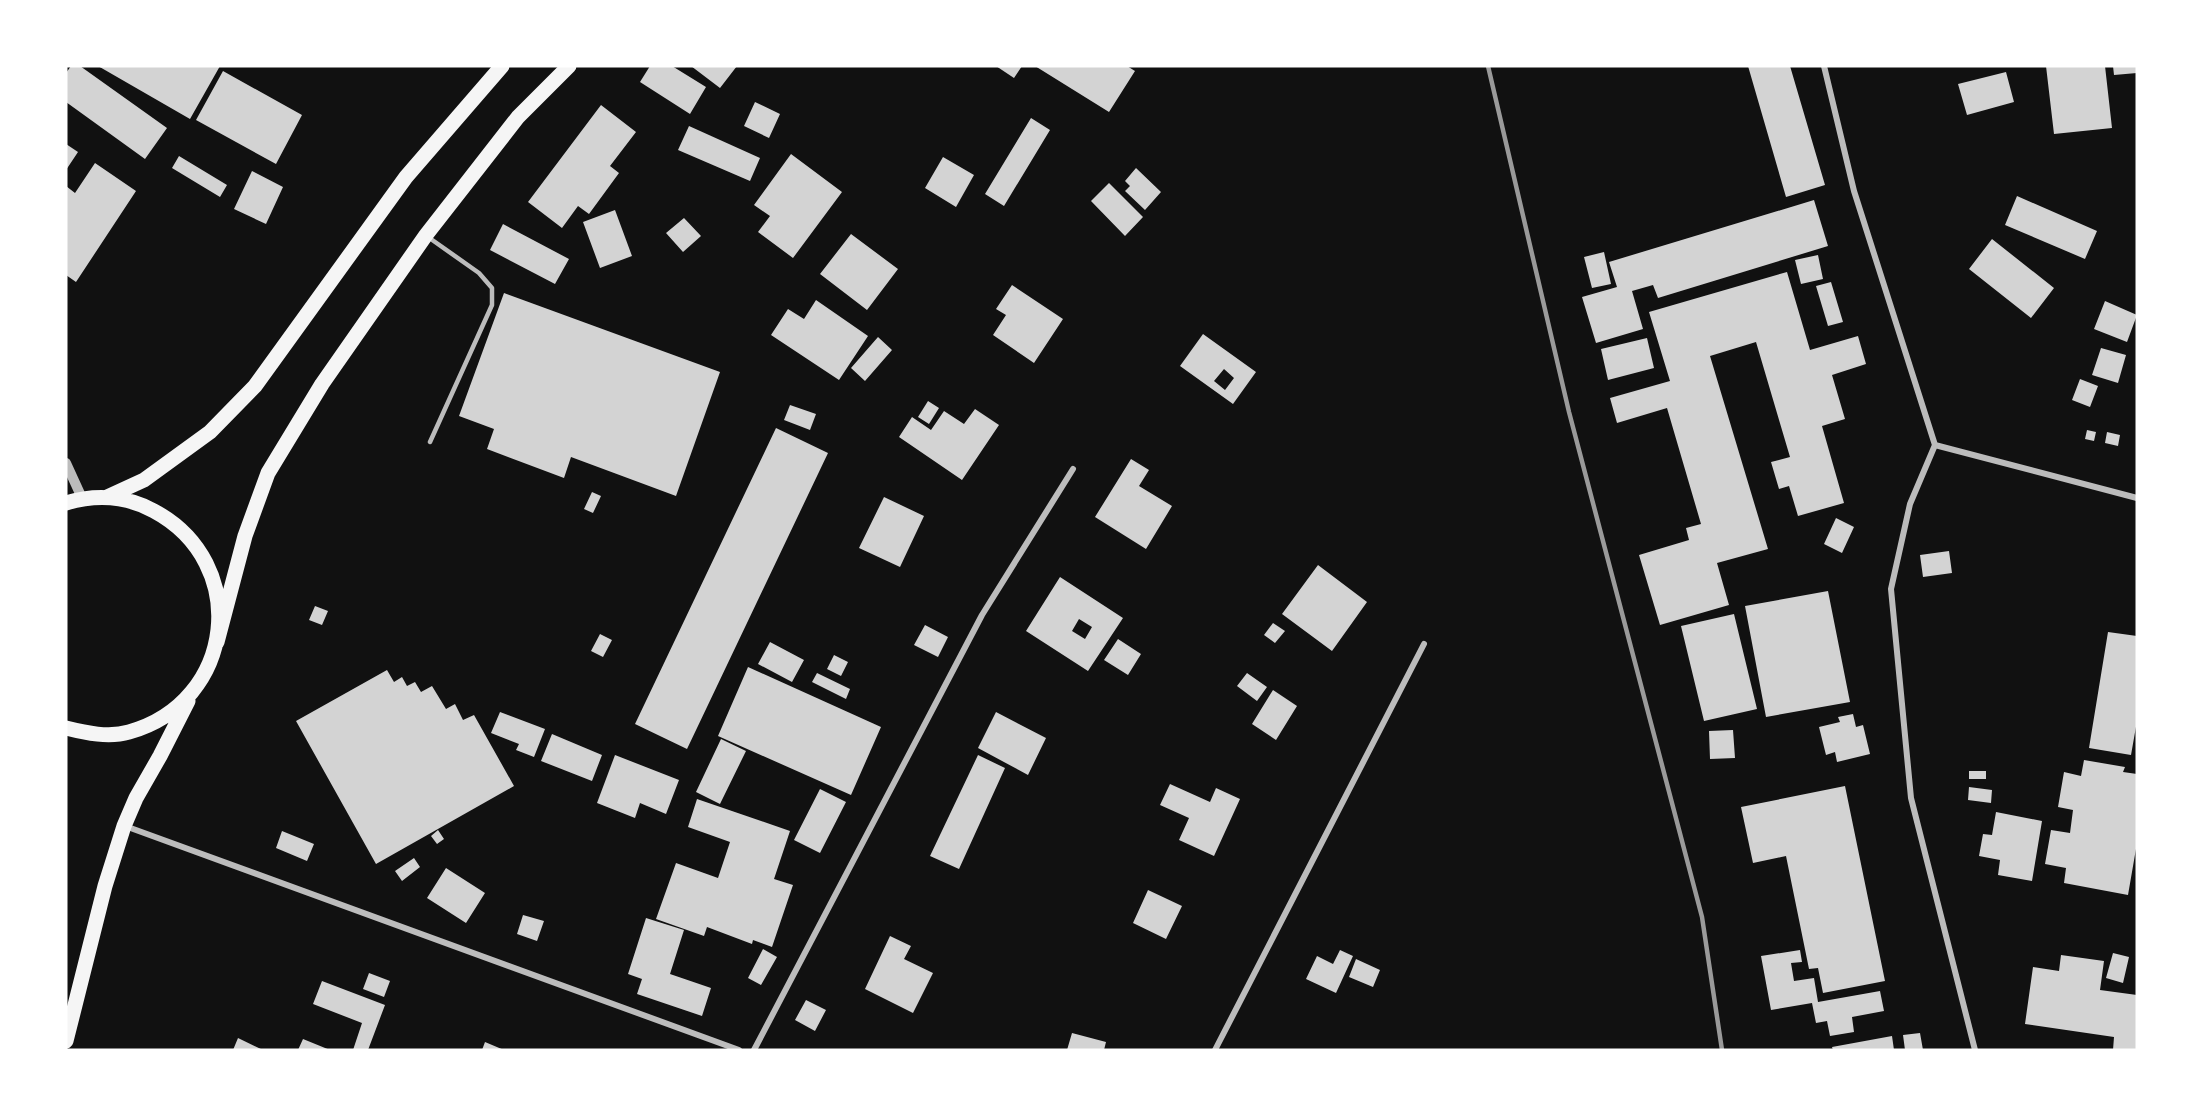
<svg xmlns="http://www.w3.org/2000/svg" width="2203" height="1116" font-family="'PT Sans',sans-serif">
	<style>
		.building { fill: #d3d3d3; fill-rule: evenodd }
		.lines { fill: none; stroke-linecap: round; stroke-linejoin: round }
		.service { stroke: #bcbcbc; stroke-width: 4.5 }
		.minor { stroke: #bcbcbc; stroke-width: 6 }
		.tertiary { stroke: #bcbcbc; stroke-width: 10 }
		.primary { stroke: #f5f5f5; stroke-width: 15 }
		.rail { stroke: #9a9a9a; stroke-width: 4.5 }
	</style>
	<rect width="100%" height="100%" fill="#111"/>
	<!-- building -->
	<path class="building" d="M 71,66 L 80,66 L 167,128 L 145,159 L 66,102 L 66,73 Z
		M 98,66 L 220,66 L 190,119 Z
		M 650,66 L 672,66 L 706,87 L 690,114 L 640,82 Z
		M 691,66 L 737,66 L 720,88 Z
		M 996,66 L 1022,66 L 1014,78 Z
		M 1035,66 L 1127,66 L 1135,71 L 1109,112 Z
		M 1748,66 L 1790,66 L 1825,185 L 1786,197 Z
		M 2046,66 L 2105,66 L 2112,128 L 2054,134 Z
		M 2113,66 L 2137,66 L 2137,73 L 2114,75 Z
		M 223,71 L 302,115 L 276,164 L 196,120 Z
		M 2006,72 L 2014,102 L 1967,115 L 1958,84 Z
		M 755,102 L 780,114 L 769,138 L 744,126 Z
		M 601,105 L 636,132 L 610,166 L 619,173 L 589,214 L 578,206 L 562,228 L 528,202 Z
		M 1031,118 L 1050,130 L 1004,206 L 985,194 Z
		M 689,126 L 760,158 L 750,181 L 678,150 Z
		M 66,144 L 78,152 L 66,170 Z
		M 791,154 L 842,192 L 793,258 L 758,232 L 770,216 L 754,205 Z
		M 179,156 L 227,185 L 220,197 L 172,168 Z
		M 943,157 L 974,175 L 956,207 L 925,188 Z
		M 95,163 L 136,191 L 76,282 L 66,275 L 66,186 L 75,193 Z
		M 1136,168 L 1161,192 L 1145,210 L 1125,191 L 1130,186 L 1125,181 Z
		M 252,171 L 283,187 L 266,224 L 234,209 Z
		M 1109,183 L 1143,217 L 1125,236 L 1091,201 Z
		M 2017,196 L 2097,231 L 2085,259 L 2005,225 Z
		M 1814,200 L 1828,246 L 1658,298 L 1653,285 L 1632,291 L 1643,329 L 1596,343 L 1582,297 L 1617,287 L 1609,262 Z
		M 615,210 L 632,256 L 600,268 L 583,222 Z
		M 684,218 L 701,236 L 683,252 L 666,233 Z
		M 503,224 L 569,259 L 555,284 L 490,250 Z
		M 851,234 L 898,269 L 867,310 L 820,274 Z
		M 1992,239 L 2054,288 L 2031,318 L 1969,269 Z
		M 1604,252 L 1611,284 L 1592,288 L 1584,257 Z
		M 1818,255 L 1823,279 L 1801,284 L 1795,260 Z
		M 1787,272 L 1810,350 L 1858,336 L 1866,364 L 1832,375 L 1845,419 L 1822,426 L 1844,503 L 1798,516 L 1789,486 L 1779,489 L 1771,462 L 1790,457 L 1756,342 L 1710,356 L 1768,549 L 1717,563 L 1729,605 L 1660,625 L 1639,555 L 1689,540 L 1686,528 L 1701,524 L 1667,408 L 1617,423 L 1610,398 L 1670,381 L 1649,312 Z
		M 1831,282 L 1843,322 L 1828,326 L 1816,286 Z
		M 1012,285 L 1063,319 L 1034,363 L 993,335 L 1006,315 L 996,309 Z
		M 504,293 L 720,372 L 676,496 L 571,457 L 564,478 L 487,449 L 494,429 L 459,416 Z
		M 816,300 L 868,336 L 839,380 L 771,335 L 788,309 L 804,319 Z
		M 2105,301 L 2137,315 L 2127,342 L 2094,329 Z
		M 1203,334 L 1256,372 L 1233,404 L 1180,366 ZM 1224,369 L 1234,378 L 1225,390 L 1214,381 Z
		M 878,337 L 892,350 L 865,381 L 851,368 Z
		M 1647,338 L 1654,368 L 1608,380 L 1601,349 Z
		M 2101,348 L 2126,355 L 2118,383 L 2092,375 Z
		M 2080,379 L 2098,386 L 2090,407 L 2072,400 Z
		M 928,401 L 939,408 L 929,424 L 918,417 Z
		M 790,405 L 816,414 L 810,430 L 784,420 Z
		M 975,409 L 999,425 L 962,480 L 899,437 L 912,417 L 931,430 L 944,411 L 964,424 Z
		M 776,428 L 828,453 L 687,749 L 635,724 Z
		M 2087,430 L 2096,432 L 2094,441 L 2085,439 Z
		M 2107,432 L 2120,435 L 2118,446 L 2105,443 Z
		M 1131,459 L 1149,470 L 1139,486 L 1172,506 L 1146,549 L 1095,517 Z
		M 592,492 L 601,496 L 593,513 L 584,509 Z
		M 884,497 L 924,516 L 900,567 L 859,548 Z
		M 1836,518 L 1854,527 L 1842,553 L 1824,544 Z
		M 1949,551 L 1952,573 L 1923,577 L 1920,555 Z
		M 1318,565 L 1367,602 L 1332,651 L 1282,614 Z
		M 1060,577 L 1123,618 L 1088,671 L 1026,631 ZM 1079,619 L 1092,627 L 1085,639 L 1072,631 Z
		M 1828,591 L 1850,702 L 1766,717 L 1745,606 Z
		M 315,606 L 328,611 L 322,625 L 309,620 Z
		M 1734,614 L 1757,709 L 1704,721 L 1681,626 Z
		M 1273,623 L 1285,631 L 1275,643 L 1264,635 Z
		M 925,625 L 948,637 L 938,657 L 914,645 Z
		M 2108,632 L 2137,636 L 2137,721 L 2131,755 L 2089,748 Z
		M 600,634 L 612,640 L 603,657 L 591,651 Z
		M 1118,639 L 1141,654 L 1128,675 L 1104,660 Z
		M 770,642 L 804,660 L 792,682 L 758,664 Z
		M 834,655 L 848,662 L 841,676 L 827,669 Z
		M 748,667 L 881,727 L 851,795 L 718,736 Z
		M 387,670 L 394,682 L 402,677 L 407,686 L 415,682 L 421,692 L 432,686 L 446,709 L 455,704 L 463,720 L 474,715 L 514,786 L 376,864 L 296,721 Z
		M 817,673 L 850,689 L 846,699 L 812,682 Z
		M 1247,673 L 1267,687 L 1257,701 L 1237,686 Z
		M 1273,690 L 1297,706 L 1276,740 L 1252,724 Z
		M 500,712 L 545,729 L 534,757 L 516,750 L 519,744 L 491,733 Z
		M 996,712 L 1046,738 L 1028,775 L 978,748 Z
		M 1853,714 L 1856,727 L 1863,725 L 1870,754 L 1837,762 L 1835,752 L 1826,755 L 1819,727 L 1840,722 L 1838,717 Z
		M 1733,730 L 1735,758 L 1710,759 L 1709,731 Z
		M 552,734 L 602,755 L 592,781 L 541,761 Z
		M 721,739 L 746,751 L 720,804 L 696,792 Z
		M 615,755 L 679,780 L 666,814 L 640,803 L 635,818 L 597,803 Z
		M 978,755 L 1005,768 L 959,869 L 930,856 Z
		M 2084,760 L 2125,767 L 2123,772 L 2137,774 L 2137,843 L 2128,895 L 2064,883 L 2066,868 L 2045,864 L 2051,830 L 2070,833 L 2073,810 L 2058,807 L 2064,772 L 2081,776 Z
		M 1969,771 L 1986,771 L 1986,779 L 1969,779 Z
		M 1170,784 L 1210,802 L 1216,788 L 1240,799 L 1214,856 L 1179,840 L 1189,818 L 1160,805 Z
		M 1845,786 L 1885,981 L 1823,993 L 1818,968 L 1809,969 L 1786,856 L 1753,863 L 1741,807 Z
		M 1969,787 L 1992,790 L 1991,803 L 1968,800 Z
		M 820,789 L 846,802 L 820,853 L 794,840 Z
		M 697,799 L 790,831 L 774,879 L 793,885 L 772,947 L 753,940 L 752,944 L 707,927 L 704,936 L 656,919 L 676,863 L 718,878 L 730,842 L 688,827 Z
		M 1996,812 L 2042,821 L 2032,881 L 1998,875 L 2000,860 L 1979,856 L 1983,834 L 1992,835 Z
		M 438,830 L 444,839 L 437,844 L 431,836 Z
		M 282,831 L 314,844 L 307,861 L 276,848 Z
		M 414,858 L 420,867 L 402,881 L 395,871 Z
		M 446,868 L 485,893 L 466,923 L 427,898 Z
		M 1148,890 L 1182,906 L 1166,939 L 1133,923 Z
		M 523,915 L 544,921 L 537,941 L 517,934 Z
		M 646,918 L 684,930 L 670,974 L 711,988 L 702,1016 L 637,994 L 642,979 L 628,974 Z
		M 890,936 L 911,946 L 904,959 L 933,973 L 913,1013 L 865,989 Z
		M 763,949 L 777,957 L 761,985 L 748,978 Z
		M 1340,950 L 1353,956 L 1336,993 L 1306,979 L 1317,956 L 1333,964 Z
		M 1800,950 L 1802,962 L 1791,963 L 1794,981 L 1814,978 L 1818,1002 L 1880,991 L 1884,1011 L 1852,1017 L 1854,1032 L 1830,1036 L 1827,1021 L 1816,1023 L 1812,1003 L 1771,1010 L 1761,956 Z
		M 2113,953 L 2129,957 L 2123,983 L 2106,978 Z
		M 2061,955 L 2104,961 L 2100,990 L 2137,995 L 2137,1050 L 2113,1050 L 2114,1037 L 2025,1024 L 2033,967 L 2059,971 Z
		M 1356,959 L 1380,970 L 1373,987 L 1349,977 Z
		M 369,973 L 390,981 L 384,997 L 363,989 Z
		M 322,981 L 385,1005 L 368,1050 L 353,1050 L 362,1023 L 313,1004 Z
		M 806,1000 L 826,1010 L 815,1031 L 795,1020 Z
		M 1072,1033 L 1106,1042 L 1104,1050 L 1067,1050 Z
		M 1920,1033 L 1923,1050 L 1905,1050 L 1903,1035 Z
		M 1892,1036 L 1894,1050 L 1833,1050 L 1832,1047 Z
		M 238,1038 L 263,1050 L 233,1050 Z
		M 303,1039 L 330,1050 L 298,1050 Z
		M 485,1042 L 504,1050 L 482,1050 Z"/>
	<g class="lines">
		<!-- service -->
		<path class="service" d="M 428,237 L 479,273 L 492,288 L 492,305 L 430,442"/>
		<!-- minor -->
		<path class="minor" d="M 1824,66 L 1854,191 L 1935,445 L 2137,498
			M 1935,445 L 1910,504 L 1891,589 L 1911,798 L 1975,1050
			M 125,826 L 739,1050
			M 754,1050 L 982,615 L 1073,469
			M 1215,1050 L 1424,644"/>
		<!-- tertiary -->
		<path class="tertiary" d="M 66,463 L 82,498"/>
		<!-- primary -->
		<path class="primary" d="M 107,497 L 144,480 L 210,432 L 255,386 L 406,177 L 502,66
			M 66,503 C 96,494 127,496 154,511 C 251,563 236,702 129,732 C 109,738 86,733 66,728
			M 217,642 L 245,536 L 268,473 L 322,384 L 426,235 L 518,117 L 569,66
			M 66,1041 L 105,886 L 124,826 L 136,798 L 160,756 L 188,701"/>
		<!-- rail -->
		<path class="rail" d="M 1488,66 L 1569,412 L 1702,917 L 1722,1050"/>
	</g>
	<!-- border -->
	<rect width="2203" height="1116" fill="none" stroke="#ffffff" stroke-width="135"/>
</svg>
